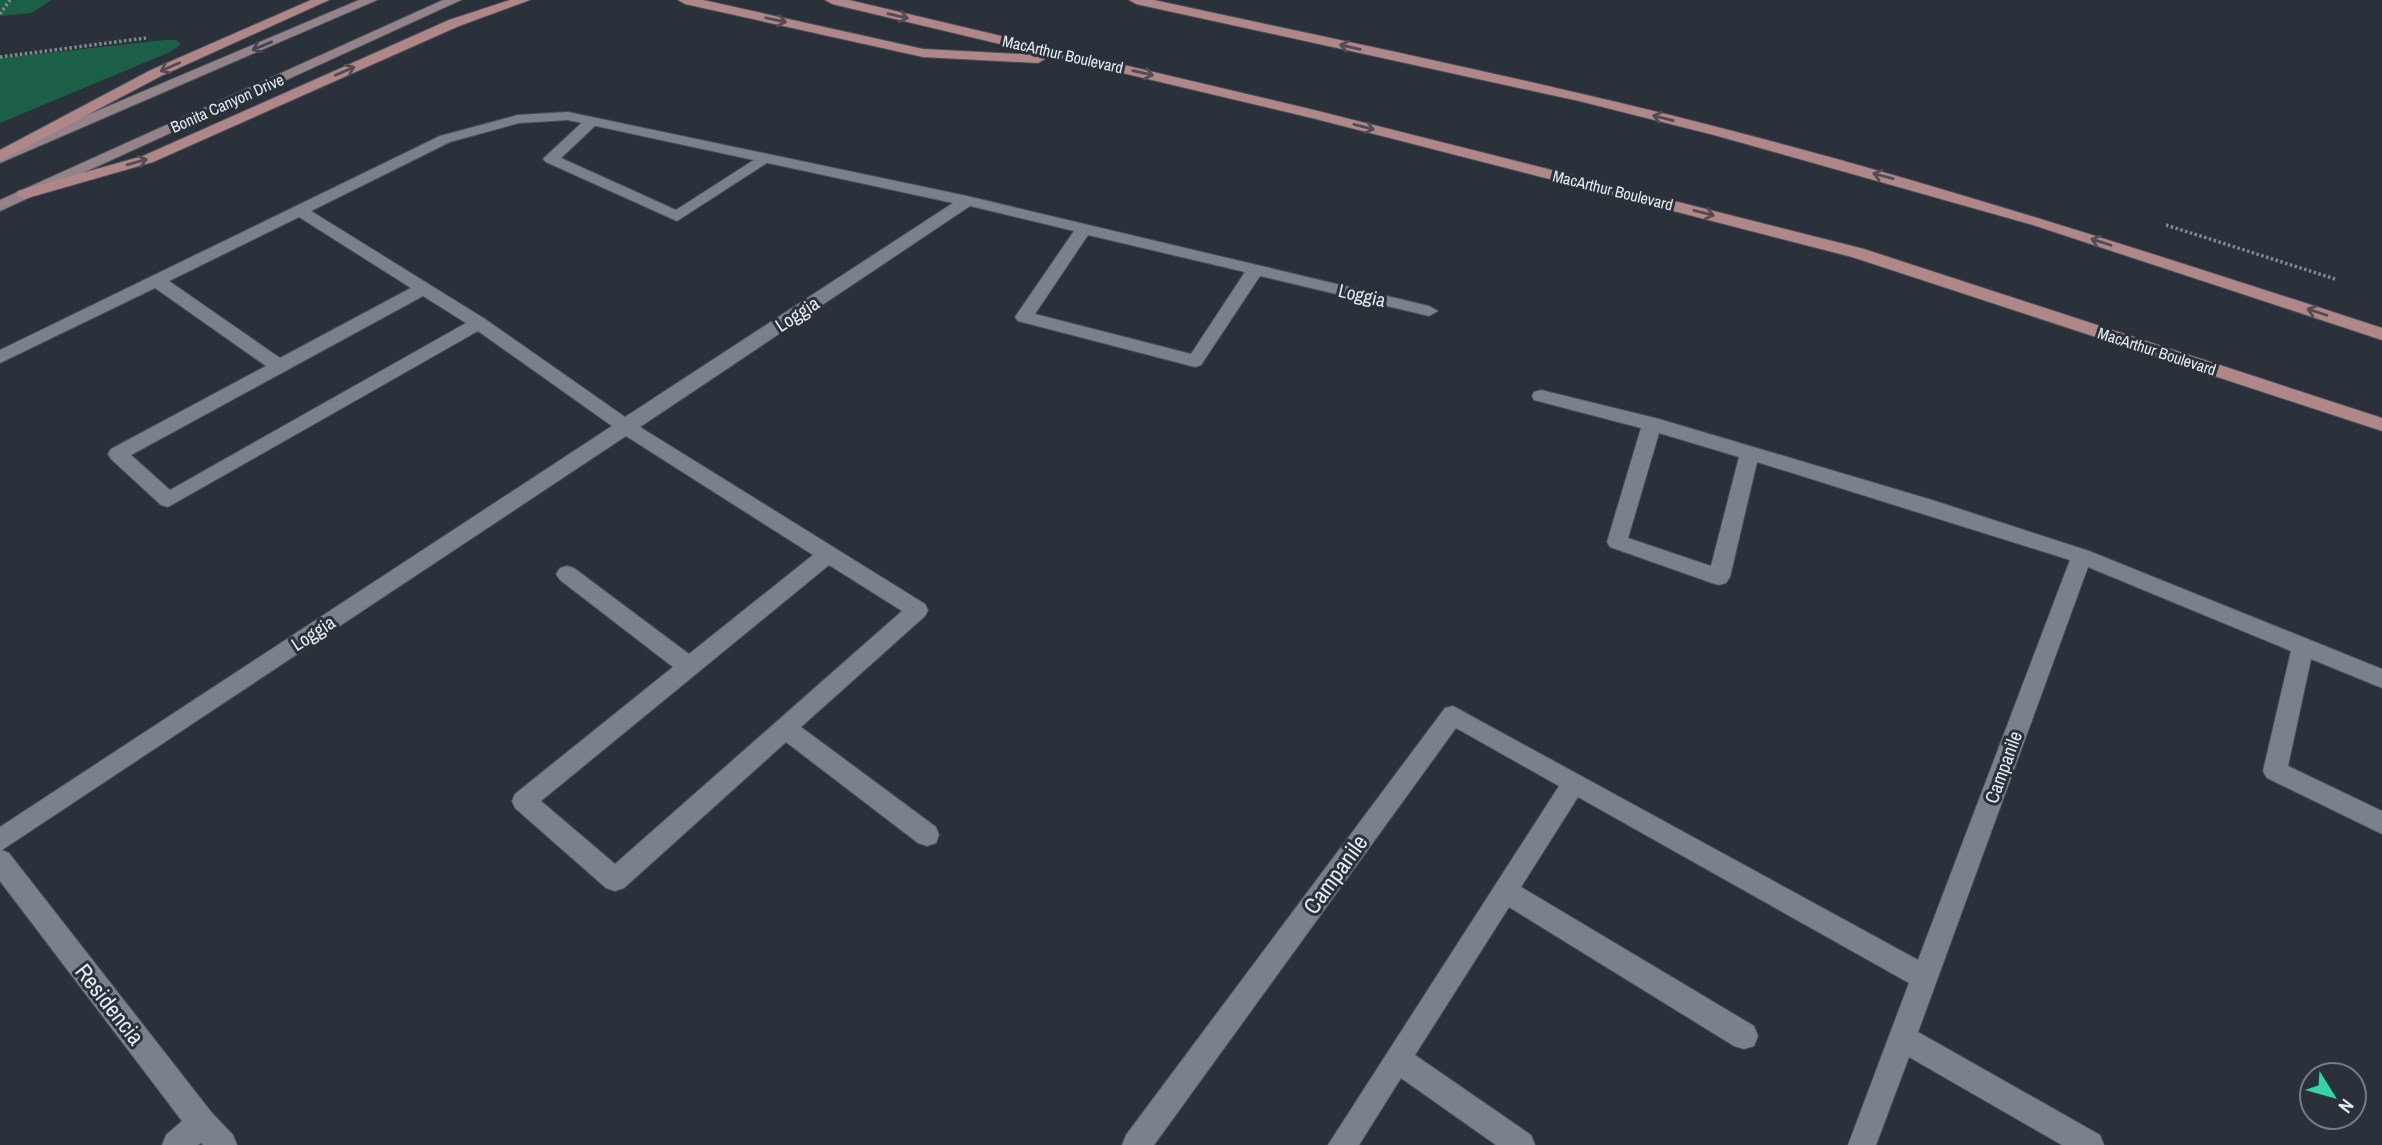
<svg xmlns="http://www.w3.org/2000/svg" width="2382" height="1145" font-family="'Archivo Narrow',sans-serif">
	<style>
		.green { fill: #1b5f46 }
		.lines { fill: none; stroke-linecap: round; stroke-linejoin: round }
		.lane-casing { stroke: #4a5057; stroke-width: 2 }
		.street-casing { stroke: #4a5057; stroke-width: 2 }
		.secondary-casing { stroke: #4a5057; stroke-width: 2 }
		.primary-casing { stroke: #4a5057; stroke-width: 2 }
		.path { stroke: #81888f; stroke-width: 3.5; stroke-dasharray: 2.5 2.5; stroke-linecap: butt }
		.lane { fill: #79828c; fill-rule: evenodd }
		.street { fill: #79828c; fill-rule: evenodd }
		.secondary { fill: #94848a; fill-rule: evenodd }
		.primary { fill: #b08789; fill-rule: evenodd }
		.oneway { stroke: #524b52 }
		.oneway2 { stroke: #44464e }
		.labels { text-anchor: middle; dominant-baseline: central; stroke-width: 6; stroke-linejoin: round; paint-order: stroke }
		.far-street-label { font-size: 16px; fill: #e6ebf1; stroke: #2a313a }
		.street-label { font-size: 19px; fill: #e6ebf1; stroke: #2a313a }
		.near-street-label { font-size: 23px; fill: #e6ebf1; stroke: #2a313a }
	</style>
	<rect width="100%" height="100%" fill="#2a313a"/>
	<!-- green -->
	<path class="green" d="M 0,0 L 51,0 L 32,13 L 0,16 Z
		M 165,40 L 176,40 L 181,44 L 170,52 L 0,123 L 0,58 Z"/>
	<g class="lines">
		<!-- lane casing -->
		<g class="lane-casing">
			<path id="lane" d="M 592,117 L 599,121 L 597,124 L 561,158 L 676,210 L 760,156 L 765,154 L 773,159 L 677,221 L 546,162 L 543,159 L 546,156 L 587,118 Z"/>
		</g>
		<!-- street casing -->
		<g class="street-casing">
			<path id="street" d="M 568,112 L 967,196 L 1429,306 L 1438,311 L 1429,316 L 1260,276 L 1201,365 L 1195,367 L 1018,321 L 1015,317 L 1074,231 L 970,206 L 640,427 L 925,604 L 928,610 L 925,616 L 801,727 L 936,827 L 939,835 L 936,843 L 927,846 L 918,843 L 786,742 L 624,888 L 615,891 L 606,888 L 515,808 L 512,801 L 515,794 L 673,667 L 560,580 L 556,574 L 560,568 L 567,566 L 574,568 L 689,654 L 813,555 L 626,436 L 2,850 L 9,853 L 212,1113 L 233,1135 L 237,1145 L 203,1145 L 201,1143 L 198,1145 L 162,1145 L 166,1135 L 182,1121 L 0,881 L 0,827 L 612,426 L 478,331 L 168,507 L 161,505 L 111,459 L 108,454 L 111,449 L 266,366 L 155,288 L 0,363 L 0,350 L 440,136 L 518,115 ZM 568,120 L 953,203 L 625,417 L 485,319 L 311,211 L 450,142 L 519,123 ZM 299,217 L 411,288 L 280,358 L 169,281 ZM 1088,235 L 1245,272 L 1191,354 L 1035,314 ZM 423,296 L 466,323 L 170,490 L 131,455 ZM 829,565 L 902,611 L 615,864 L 541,801 Z
				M 1541,390 L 1659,419 L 1932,500 L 2089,551 L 2382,669 L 2382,688 L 2311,659 L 2288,766 L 2382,811 L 2382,834 L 2267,778 L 2263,771 L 2291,651 L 2088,567 L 1918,1032 L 2100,1135 L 2104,1145 L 2062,1145 L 1909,1057 L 1876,1145 L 1848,1145 L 1909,983 L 1578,797 L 1521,887 L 1754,1026 L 1758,1036 L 1754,1046 L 1744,1049 L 1734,1046 L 1509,907 L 1415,1055 L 1531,1135 L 1535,1145 L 1496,1145 L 1401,1078 L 1359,1145 L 1328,1145 L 1559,786 L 1456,728 L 1154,1145 L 1122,1145 L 1126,1135 L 1445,708 L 1453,706 L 1918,960 L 2070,560 L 1757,462 L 1730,577 L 1726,583 L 1719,585 L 1712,583 L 1610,547 L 1607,542 L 1641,428 L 1534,400 L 1532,396 L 1534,392 ZM 1659,433 L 1739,457 L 1711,566 L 1628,538 Z"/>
		</g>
		<!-- secondary casing -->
		<g class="secondary-casing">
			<path id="secondary" d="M 359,0 L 377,0 L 0,163 L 0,152 Z
				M 443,0 L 461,0 L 0,211 L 0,200 Z"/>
		</g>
		<!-- primary casing -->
		<g class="primary-casing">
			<path id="primary" d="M 311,0 L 329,0 L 161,76 L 0,161 L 0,150 L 151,70 Z
				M 510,0 L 530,0 L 459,26 L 153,162 L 24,199 L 16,194 L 18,191 L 143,156 L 449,20 Z
				M 678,0 L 703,0 L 923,49 L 1038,55 L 1045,59 L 1038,63 L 923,57 L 685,4 Z
				M 825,0 L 849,0 L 1314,110 L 1864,249 L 2382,418 L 2382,431 L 1852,257 L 1312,118 L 832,4 Z
				M 1129,0 L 1154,0 C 1343,41 1534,80 1721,128 C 1944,185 2163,257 2382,328 L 2382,340 L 2033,225 L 1714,135 L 1579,101 L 1136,4 Z"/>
		</g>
		<!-- path -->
		<path class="path" d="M 0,14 L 10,0
			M 0,57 L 146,38
			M 2166,225 L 2335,279"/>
		<!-- lane -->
		<use href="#lane" class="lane"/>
		<!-- street -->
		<use href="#street" class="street"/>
		<!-- secondary -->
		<use href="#secondary" class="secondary"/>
		<!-- primary -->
		<use href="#primary" class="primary"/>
	</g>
	<!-- one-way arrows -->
	<defs><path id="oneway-shaft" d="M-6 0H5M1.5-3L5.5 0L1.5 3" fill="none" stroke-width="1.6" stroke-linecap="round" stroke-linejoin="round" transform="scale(1.75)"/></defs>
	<g class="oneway">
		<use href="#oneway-shaft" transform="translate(898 16) rotate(13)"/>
		<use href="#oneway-shaft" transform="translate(776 20) rotate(12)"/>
		<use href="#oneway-shaft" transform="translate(1350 47) rotate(-167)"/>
		<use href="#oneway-shaft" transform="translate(170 67) rotate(156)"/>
		<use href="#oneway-shaft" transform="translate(345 71) rotate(-24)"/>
		<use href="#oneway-shaft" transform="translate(1143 73) rotate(13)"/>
		<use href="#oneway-shaft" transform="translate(1663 118) rotate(-166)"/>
		<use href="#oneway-shaft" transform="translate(1364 127) rotate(14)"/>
		<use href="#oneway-shaft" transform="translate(137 162) rotate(-16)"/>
		<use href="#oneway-shaft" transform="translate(1883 176) rotate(-165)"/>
		<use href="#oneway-shaft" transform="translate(1704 213) rotate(14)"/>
		<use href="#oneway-shaft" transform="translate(2101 242) rotate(-162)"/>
		<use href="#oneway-shaft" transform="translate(2317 312) rotate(-162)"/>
	</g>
	<use class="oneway2" href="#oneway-shaft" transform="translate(262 46) rotate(157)"/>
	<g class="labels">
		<!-- far-street labels -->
		<g class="far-street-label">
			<text transform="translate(1063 54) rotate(13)">MacArthur Boulevard</text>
			<text transform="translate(227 103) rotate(-24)">Bonita Canyon Drive</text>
			<text transform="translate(1613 190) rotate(14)">MacArthur Boulevard</text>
			<text transform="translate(2157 351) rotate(18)">MacArthur Boulevard</text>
		</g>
		<!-- street labels -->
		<g class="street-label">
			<text transform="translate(1362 295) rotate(13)">Loggia</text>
			<text transform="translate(797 314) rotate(-33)">Loggia</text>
			<text transform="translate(313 633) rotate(-33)">Loggia</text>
			<text transform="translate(2003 767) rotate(-70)">Campanile</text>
		</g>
		<!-- near-street labels -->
		<g class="near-street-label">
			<text transform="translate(1335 874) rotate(-54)">Campanile</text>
			<text transform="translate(110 1004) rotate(52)">Residencia</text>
		</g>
	</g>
	<!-- north arrow -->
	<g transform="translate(2333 1096) rotate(127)"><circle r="33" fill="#2a313a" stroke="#757b83" stroke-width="2"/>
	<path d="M0-5L12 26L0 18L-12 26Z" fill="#35d4a7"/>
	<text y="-10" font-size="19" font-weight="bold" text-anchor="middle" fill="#e6ebf1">N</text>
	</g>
</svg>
